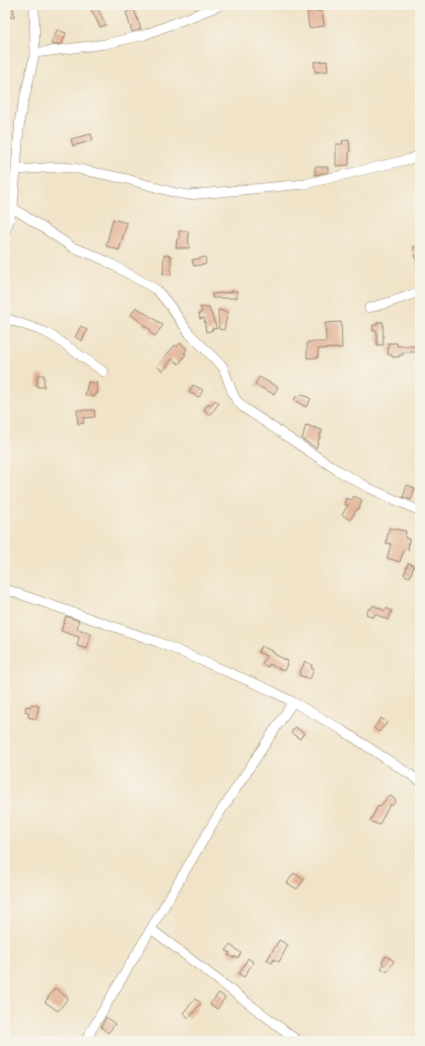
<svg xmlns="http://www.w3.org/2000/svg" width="425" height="1046" font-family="Itim,sans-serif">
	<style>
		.building { fill: #e3b498 }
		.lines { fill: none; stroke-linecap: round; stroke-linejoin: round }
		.minor-casing { stroke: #968672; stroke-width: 10 }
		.minor { stroke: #fff; stroke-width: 9 }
	</style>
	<rect width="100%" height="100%" fill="#f7f3e8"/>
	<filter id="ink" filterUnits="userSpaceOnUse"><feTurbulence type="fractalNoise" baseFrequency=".025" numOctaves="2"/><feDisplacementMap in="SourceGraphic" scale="8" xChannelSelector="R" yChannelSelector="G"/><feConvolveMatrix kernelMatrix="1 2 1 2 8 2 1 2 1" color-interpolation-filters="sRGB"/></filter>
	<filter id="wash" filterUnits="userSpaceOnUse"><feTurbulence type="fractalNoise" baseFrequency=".012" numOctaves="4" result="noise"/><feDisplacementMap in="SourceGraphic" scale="16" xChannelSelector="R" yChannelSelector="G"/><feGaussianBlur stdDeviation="0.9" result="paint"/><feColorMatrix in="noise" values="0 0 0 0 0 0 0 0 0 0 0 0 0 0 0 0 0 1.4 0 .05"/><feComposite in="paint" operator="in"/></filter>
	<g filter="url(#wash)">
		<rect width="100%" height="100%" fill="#f0e3c7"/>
		<g id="blocks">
			<!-- building -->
			<path class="building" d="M 5,5 L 13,5 L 14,17 L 5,17 Z
				M 89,5 L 96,5 L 106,25 L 100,27 Z
				M 134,9 L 141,29 L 132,32 L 126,12 Z
				M 322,11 L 324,26 L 309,28 L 307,12 Z
				M 57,30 L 66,33 L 62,44 L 54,45 L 51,44 Z
				M 327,61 L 328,71 L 315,72 L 314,62 Z
				M 91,134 L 93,140 L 73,146 L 71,139 Z
				M 349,140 L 350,152 L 349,152 L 349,165 L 336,166 L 336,144 L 343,144 L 342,141 Z
				M 315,167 L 328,167 L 328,172 L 315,175 Z
				M 113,219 L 127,223 L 119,250 L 106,246 Z
				M 179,231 L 188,231 L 189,248 L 176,248 L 177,239 L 179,239 Z
				M 420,245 L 420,266 L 418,266 L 413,247 Z
				M 164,255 L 171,256 L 171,275 L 163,274 Z
				M 205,257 L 206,264 L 194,266 L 192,260 Z
				M 231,291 L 237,291 L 237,298 L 212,298 L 212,294 L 231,292 Z
				M 136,307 L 163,325 L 155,336 L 149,332 L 151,330 L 143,325 L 144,324 L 131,315 Z
				M 200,307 L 209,308 L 217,329 L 212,328 L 213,330 L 206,332 L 204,318 L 200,319 L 199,313 L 202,312 Z
				M 218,310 L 228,312 L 224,330 L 219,329 Z
				M 341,322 L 342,348 L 318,349 L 318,358 L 307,358 L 307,342 L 326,342 L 325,323 Z
				M 377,322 L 383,322 L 383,345 L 377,345 L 377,331 L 373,331 L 373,325 L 377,325 Z
				M 81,326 L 87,330 L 82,341 L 75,337 Z
				M 180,343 L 187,349 L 184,353 L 186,354 L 179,364 L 172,359 L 163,371 L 157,366 L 175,345 L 177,347 Z
				M 388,343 L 397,343 L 397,346 L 420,346 L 420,352 L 403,352 L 403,355 L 399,355 L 399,357 L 392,357 L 392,355 L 388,355 Z
				M 37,375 L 44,375 L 44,387 L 37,387 Z
				M 259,377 L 278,387 L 274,394 L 255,385 Z
				M 88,382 L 97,383 L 96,387 L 98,388 L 97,394 L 95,394 L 94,397 L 85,395 Z
				M 193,385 L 203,390 L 199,397 L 189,392 Z
				M 302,394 L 311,399 L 306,407 L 294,400 L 297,395 L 300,397 Z
				M 215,400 L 219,403 L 210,415 L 204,410 L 208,404 L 210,406 Z
				M 77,410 L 94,410 L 95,417 L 83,418 L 84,423 L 78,424 Z
				M 306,425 L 322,430 L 316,448 L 302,439 Z
				M 407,485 L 415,488 L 411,500 L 403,497 Z
				M 354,496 L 362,500 L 359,509 L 357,509 L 350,520 L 342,515 L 348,505 L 344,504 L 346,498 L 352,500 Z
				M 389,528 L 406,531 L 405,538 L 409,539 L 408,550 L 404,549 L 400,562 L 387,558 L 391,544 L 386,543 Z
				M 408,563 L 414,565 L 410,577 L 404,575 Z
				M 373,605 L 385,611 L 386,608 L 392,611 L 388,620 L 375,614 L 373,618 L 366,614 L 369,608 L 371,609 Z
				M 66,616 L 79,621 L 77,629 L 91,633 L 87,649 L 77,646 L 79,637 L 61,631 Z
				M 261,646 L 274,652 L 274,654 L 288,661 L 284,671 L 269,664 L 268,667 L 262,664 L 266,656 L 258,652 Z
				M 305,661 L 312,665 L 311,668 L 314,669 L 310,679 L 299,675 Z
				M 31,704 L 39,706 L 36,719 L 28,717 L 29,713 L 25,711 L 26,706 L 30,707 Z
				M 381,718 L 387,723 L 379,732 L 374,728 Z
				M 295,727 L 304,733 L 300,739 L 291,733 Z
				M 389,795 L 396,800 L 392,806 L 390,804 L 379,825 L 370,821 L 378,806 L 380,807 Z
				M 294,873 L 304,880 L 297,889 L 287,883 Z
				M 279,940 L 288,945 L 279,962 L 274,959 L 272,963 L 267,960 Z
				M 230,945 L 241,953 L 238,958 L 235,956 L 234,958 L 228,955 L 230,953 L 226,951 Z
				M 386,956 L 394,961 L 387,972 L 381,968 L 384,964 L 382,962 Z
				M 248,958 L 253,962 L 244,977 L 239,974 Z
				M 55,988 L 68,998 L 58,1011 L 45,1002 Z
				M 219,993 L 225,998 L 217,1009 L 210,1004 Z
				M 195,999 L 201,1003 L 189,1018 L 183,1013 Z
				M 106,1017 L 115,1024 L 108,1033 L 101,1027 Z"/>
		</g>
	</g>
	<g filter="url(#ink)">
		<use href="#blocks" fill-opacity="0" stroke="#968672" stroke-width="1"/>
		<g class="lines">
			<!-- minor casing -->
			<g class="minor-casing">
				<path id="minor" d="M 35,53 L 105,44 L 144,35 L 221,5
					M 16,170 L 58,167 L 73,168 L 127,179 L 176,193 L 188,195 L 305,184 L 410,159 L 420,155
					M 13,208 L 72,247 L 93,255 L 106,261 L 157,290 L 170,306 L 189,333 L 223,367 L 233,394 L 237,401 L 244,408 L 337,470 L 369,488 L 420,511
					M 5,233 L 13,208 L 20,117 L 35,53 L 34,5
					M 369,308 L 390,302 L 420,292
					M 5,318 L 45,332 L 54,337 L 104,372
					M 5,589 L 158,642 L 270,690 L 293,702 L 342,730 L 420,781
					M 151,929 L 298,1041
					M 85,1041 L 215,820 L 293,702"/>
			</g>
			<!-- minor -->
			<use href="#minor" class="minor"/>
		</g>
	</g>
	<!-- margin -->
	<rect width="425" height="1046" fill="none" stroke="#f7f3e8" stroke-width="20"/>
</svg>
